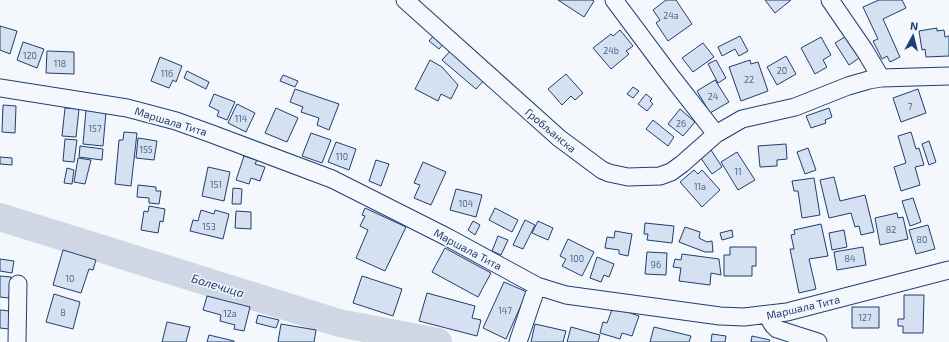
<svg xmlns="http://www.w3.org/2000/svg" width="949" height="342" font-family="'Exo 2',sans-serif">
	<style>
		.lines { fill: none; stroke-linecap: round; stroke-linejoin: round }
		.river { stroke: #cfd7e4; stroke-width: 28 }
		.building { fill: #d5e0f0; stroke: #1d3f73 }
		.minor-casing { stroke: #1d3f73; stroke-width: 19 }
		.minor { stroke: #f4f7fb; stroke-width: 17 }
		.labels { text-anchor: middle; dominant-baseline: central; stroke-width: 3; stroke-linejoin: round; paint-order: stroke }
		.number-label { font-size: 9px; fill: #4b6792 }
		.street-label { font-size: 11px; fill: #1d3f73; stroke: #f4f7fb }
		.water-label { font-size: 12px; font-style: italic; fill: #1d3f73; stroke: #f4f7fb }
	</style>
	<rect width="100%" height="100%" fill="#f4f7fb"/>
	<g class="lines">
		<!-- river -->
		<path class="river" d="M 0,217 L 339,323 L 438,342"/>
	</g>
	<!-- building -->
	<path class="building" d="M 558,0 L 592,0 L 594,1 L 584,17 Z
		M 666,0 L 676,0 L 692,24 L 668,41 L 656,23 L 660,20 L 653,10 Z
		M 765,0 L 791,0 L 775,13 Z
		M 879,0 L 902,0 L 906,8 L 883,19 L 900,57 L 890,62 L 887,56 L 882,59 L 873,41 L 878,39 L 863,7 Z
		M 0,26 L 17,31 L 10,54 L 0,50 Z
		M 937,28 L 937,31 L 944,30 L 945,37 L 949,36 L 949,56 L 926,57 L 925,49 L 922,50 L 919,31 Z
		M 620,30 L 633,46 L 626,51 L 629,54 L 611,69 L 593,48 L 611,34 L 613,36 Z
		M 435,34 L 445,42 L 439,49 L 429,41 Z
		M 848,35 L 862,56 L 849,65 L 835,43 Z
		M 740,36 L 748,51 L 739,56 L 735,49 L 722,56 L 718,47 Z
		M 821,37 L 831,55 L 823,60 L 827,67 L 815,74 L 801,48 Z
		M 23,42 L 44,49 L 37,68 L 17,60 Z
		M 703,43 L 714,57 L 693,72 L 682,58 Z
		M 452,49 L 486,78 L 476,89 L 442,60 Z
		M 47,51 L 74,52 L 74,74 L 46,73 Z
		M 786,56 L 796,74 L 777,85 L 767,67 Z
		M 160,57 L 182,66 L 176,82 L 173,80 L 169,88 L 151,81 Z
		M 430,60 L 442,67 L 458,85 L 451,99 L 441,94 L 438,101 L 415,89 Z
		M 716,60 L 726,78 L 718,83 L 708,64 Z
		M 750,60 L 751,64 L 758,62 L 768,91 L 741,101 L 729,67 Z
		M 187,71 L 209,82 L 206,89 L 184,78 Z
		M 566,74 L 583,93 L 575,100 L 571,96 L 562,105 L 548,89 Z
		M 283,75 L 298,81 L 295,87 L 280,81 Z
		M 715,80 L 729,102 L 710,113 L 697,91 Z
		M 633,87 L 639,91 L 633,98 L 627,94 Z
		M 295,89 L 339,104 L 329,130 L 317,125 L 319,118 L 301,112 L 303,107 L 290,102 Z
		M 918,89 L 926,113 L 901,122 L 893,98 Z
		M 214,94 L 235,102 L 227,120 L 217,116 L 219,111 L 209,106 Z
		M 646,94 L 652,99 L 650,101 L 653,104 L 647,111 L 638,104 Z
		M 237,104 L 255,113 L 246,132 L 228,123 Z
		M 3,105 L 16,106 L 15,133 L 2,132 Z
		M 65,108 L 79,109 L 76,137 L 62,136 Z
		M 276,108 L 298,118 L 287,142 L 265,133 Z
		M 829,108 L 832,117 L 825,120 L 826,123 L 811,128 L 806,116 Z
		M 680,109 L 695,122 L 683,136 L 668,124 Z
		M 86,110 L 106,112 L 103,146 L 83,144 Z
		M 653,120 L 674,137 L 668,146 L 646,129 Z
		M 124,132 L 137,133 L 131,186 L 115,184 L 119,140 L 123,140 Z
		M 911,132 L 916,149 L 919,148 L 924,165 L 915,167 L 920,185 L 901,191 L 894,167 L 906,163 L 898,136 Z
		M 311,133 L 331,140 L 322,163 L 302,156 Z
		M 138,138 L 157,141 L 154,160 L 136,158 Z
		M 65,139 L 77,140 L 74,162 L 63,161 Z
		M 929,141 L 936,162 L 929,165 L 922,144 Z
		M 336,142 L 356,149 L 349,170 L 328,162 Z
		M 786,144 L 787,159 L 777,160 L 777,166 L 760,167 L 758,146 Z
		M 80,146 L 103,149 L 102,160 L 79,157 Z
		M 808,148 L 816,170 L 805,174 L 797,152 Z
		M 711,150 L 722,167 L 712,174 L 700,157 Z
		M 737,152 L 755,180 L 738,190 L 721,162 Z
		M 244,156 L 257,160 L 255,164 L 265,167 L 260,181 L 251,178 L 249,184 L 236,180 Z
		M 0,157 L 12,158 L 12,165 L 0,164 Z
		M 78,158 L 91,160 L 85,184 L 74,182 Z
		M 376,160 L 389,164 L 381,186 L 369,181 Z
		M 423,162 L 446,172 L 431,205 L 414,198 L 420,185 L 414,183 Z
		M 208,167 L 230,172 L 224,201 L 202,196 Z
		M 67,168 L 74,170 L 72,184 L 64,183 Z
		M 694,170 L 698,174 L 702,170 L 720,190 L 702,207 L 680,182 Z
		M 834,177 L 840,201 L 865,195 L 874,232 L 861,235 L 859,226 L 855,227 L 851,213 L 829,218 L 820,180 Z
		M 814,178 L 820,215 L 802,218 L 798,191 L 794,191 L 792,181 Z
		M 138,185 L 156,187 L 156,191 L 161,191 L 159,204 L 149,203 L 149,198 L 137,197 Z
		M 233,188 L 242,189 L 241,204 L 232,204 Z
		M 456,189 L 482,195 L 476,217 L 450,210 Z
		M 913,198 L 921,222 L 910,226 L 902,201 Z
		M 149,206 L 165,209 L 163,222 L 160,221 L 158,233 L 141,230 L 144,211 L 148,212 Z
		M 365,208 L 406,227 L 385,271 L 356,258 L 368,230 L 360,226 L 365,216 L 362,215 Z
		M 495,208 L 518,220 L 512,232 L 489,220 Z
		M 201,210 L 214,214 L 215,210 L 229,214 L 223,239 L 190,231 L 193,220 L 198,221 Z
		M 236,211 L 251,212 L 251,229 L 235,228 Z
		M 897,213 L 898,218 L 903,217 L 908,239 L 880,245 L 875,218 Z
		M 525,220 L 535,225 L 523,249 L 513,245 Z
		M 473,221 L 480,225 L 475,235 L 468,230 Z
		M 538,221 L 553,228 L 548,240 L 532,233 Z
		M 645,223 L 674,226 L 672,243 L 647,240 L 648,234 L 644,234 Z
		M 821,224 L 828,256 L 809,259 L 816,289 L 799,293 L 790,249 L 794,249 L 791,235 L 795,234 L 794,230 Z
		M 928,225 L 935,249 L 916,254 L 909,230 Z
		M 685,227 L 700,232 L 699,238 L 707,242 L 712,241 L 713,252 L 705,252 L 679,242 Z
		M 732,230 L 733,237 L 722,240 L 720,233 Z
		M 844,230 L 847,247 L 832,250 L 829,233 Z
		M 615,231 L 632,234 L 628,256 L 619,254 L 619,250 L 605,248 L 607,237 L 614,238 Z
		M 498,236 L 508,240 L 501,255 L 492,251 Z
		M 568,239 L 594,252 L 582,276 L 562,266 L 566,259 L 560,256 Z
		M 730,247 L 756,247 L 756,266 L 752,266 L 752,276 L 724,276 L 724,255 L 730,255 Z
		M 863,247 L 866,265 L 837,270 L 834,252 Z
		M 445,248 L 491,273 L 478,297 L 432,272 Z
		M 63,250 L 96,260 L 93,270 L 89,269 L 81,293 L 53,285 Z
		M 647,252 L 667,253 L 666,275 L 645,274 Z
		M 682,254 L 719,259 L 721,275 L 711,273 L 710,285 L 679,281 L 681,268 L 673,267 L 675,259 L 681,260 Z
		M 597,257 L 614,264 L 609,277 L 604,275 L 601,282 L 590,278 Z
		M 0,259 L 14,261 L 12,273 L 0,271 Z
		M 0,276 L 11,277 L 9,298 L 0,297 Z
		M 362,276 L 402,289 L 393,316 L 353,303 Z
		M 504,282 L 527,292 L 506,339 L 483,328 Z
		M 427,293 L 475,306 L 472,318 L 481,320 L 477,336 L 419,321 Z
		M 54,294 L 80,302 L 73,329 L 46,322 Z
		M 904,295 L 924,295 L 923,333 L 903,333 L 903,326 L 898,326 L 898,319 L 904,319 Z
		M 207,296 L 250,307 L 244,331 L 234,329 L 235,325 L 220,321 L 221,315 L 203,310 Z
		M 613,307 L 639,316 L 632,336 L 622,333 L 620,339 L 600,333 L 603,322 L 607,323 Z
		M 852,307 L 879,307 L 879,328 L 852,328 Z
		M 0,310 L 10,311 L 9,329 L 0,328 Z
		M 258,315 L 279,320 L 276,328 L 256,323 Z
		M 167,322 L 190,327 L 186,342 L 162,342 Z
		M 281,324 L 316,330 L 314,342 L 278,342 Z
		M 535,324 L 566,331 L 563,342 L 531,342 Z
		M 571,327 L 600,335 L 598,342 L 567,342 Z
		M 654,327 L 691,336 L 689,342 L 650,342 Z
		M 712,334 L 726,336 L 725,342 L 711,342 Z
		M 209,335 L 234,341 L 234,342 L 207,342 Z
		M 752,336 L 770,340 L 769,342 L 751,342 Z"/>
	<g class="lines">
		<!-- minor casing -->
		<g class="minor-casing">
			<path id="minor" d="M 405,0 L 559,138 L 602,170 L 609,173 L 628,177 L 660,176 L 671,172 L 682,164 L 716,134 L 742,119 L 795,107 L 848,86 L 869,80 L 881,78 L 949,76
				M 614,0 L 670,75 L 716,134
				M 830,0 L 865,51 L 881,78
				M 0,88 L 127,108 L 176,121 L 212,134 L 332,179 L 447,237 L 537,286 L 566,295 L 720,316 L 744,317 L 787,312 L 949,270
				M 767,315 L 773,325 L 777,329 L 818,342
				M 17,342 L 18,284
				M 518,342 L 537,286"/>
		</g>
		<!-- minor -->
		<use href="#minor" class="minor"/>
	</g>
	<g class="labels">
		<!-- number labels -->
		<g class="number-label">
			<text x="671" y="15">24a</text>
			<text x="611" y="50">24b</text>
			<text x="30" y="55">120</text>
			<text x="60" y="63">118</text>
			<text x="782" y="70">20</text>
			<text x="167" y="73">116</text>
			<text x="749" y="79">22</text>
			<text x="713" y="96">24</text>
			<text x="910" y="106">7</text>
			<text x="241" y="118">114</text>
			<text x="681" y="123">26</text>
			<text x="95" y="128">157</text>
			<text x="146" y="149">155</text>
			<text x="342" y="156">110</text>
			<text x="738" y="171">11</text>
			<text x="216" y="184">151</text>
			<text x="700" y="186">11a</text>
			<text x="466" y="203">104</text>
			<text x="209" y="226">153</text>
			<text x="891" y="229">82</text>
			<text x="922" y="239">80</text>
			<text x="577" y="258">100</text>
			<text x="850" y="258">84</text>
			<text x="656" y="264">96</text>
			<text x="70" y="278">10</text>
			<text x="505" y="310">147</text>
			<text x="63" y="312">8</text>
			<text x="230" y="313">12a</text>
			<text x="865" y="317">127</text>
		</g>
		<!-- street labels -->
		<g class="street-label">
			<text transform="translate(171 121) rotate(17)">Маршала Тита</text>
			<text transform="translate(551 130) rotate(40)">Гробљанска</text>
			<text transform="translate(468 249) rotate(28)">Маршала Тита</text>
			<text transform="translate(803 307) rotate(-13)">Маршала Тита</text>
		</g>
		<!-- water labels -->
		<g class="water-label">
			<text transform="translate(218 285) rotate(17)">Болечица</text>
		</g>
	</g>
	<!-- north arrow -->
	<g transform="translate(913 36) rotate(7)" stroke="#f4f7fb" stroke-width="3" paint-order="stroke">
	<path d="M0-3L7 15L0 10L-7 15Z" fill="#1d3f73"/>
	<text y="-6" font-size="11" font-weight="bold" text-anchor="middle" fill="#1d3f73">N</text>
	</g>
</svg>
